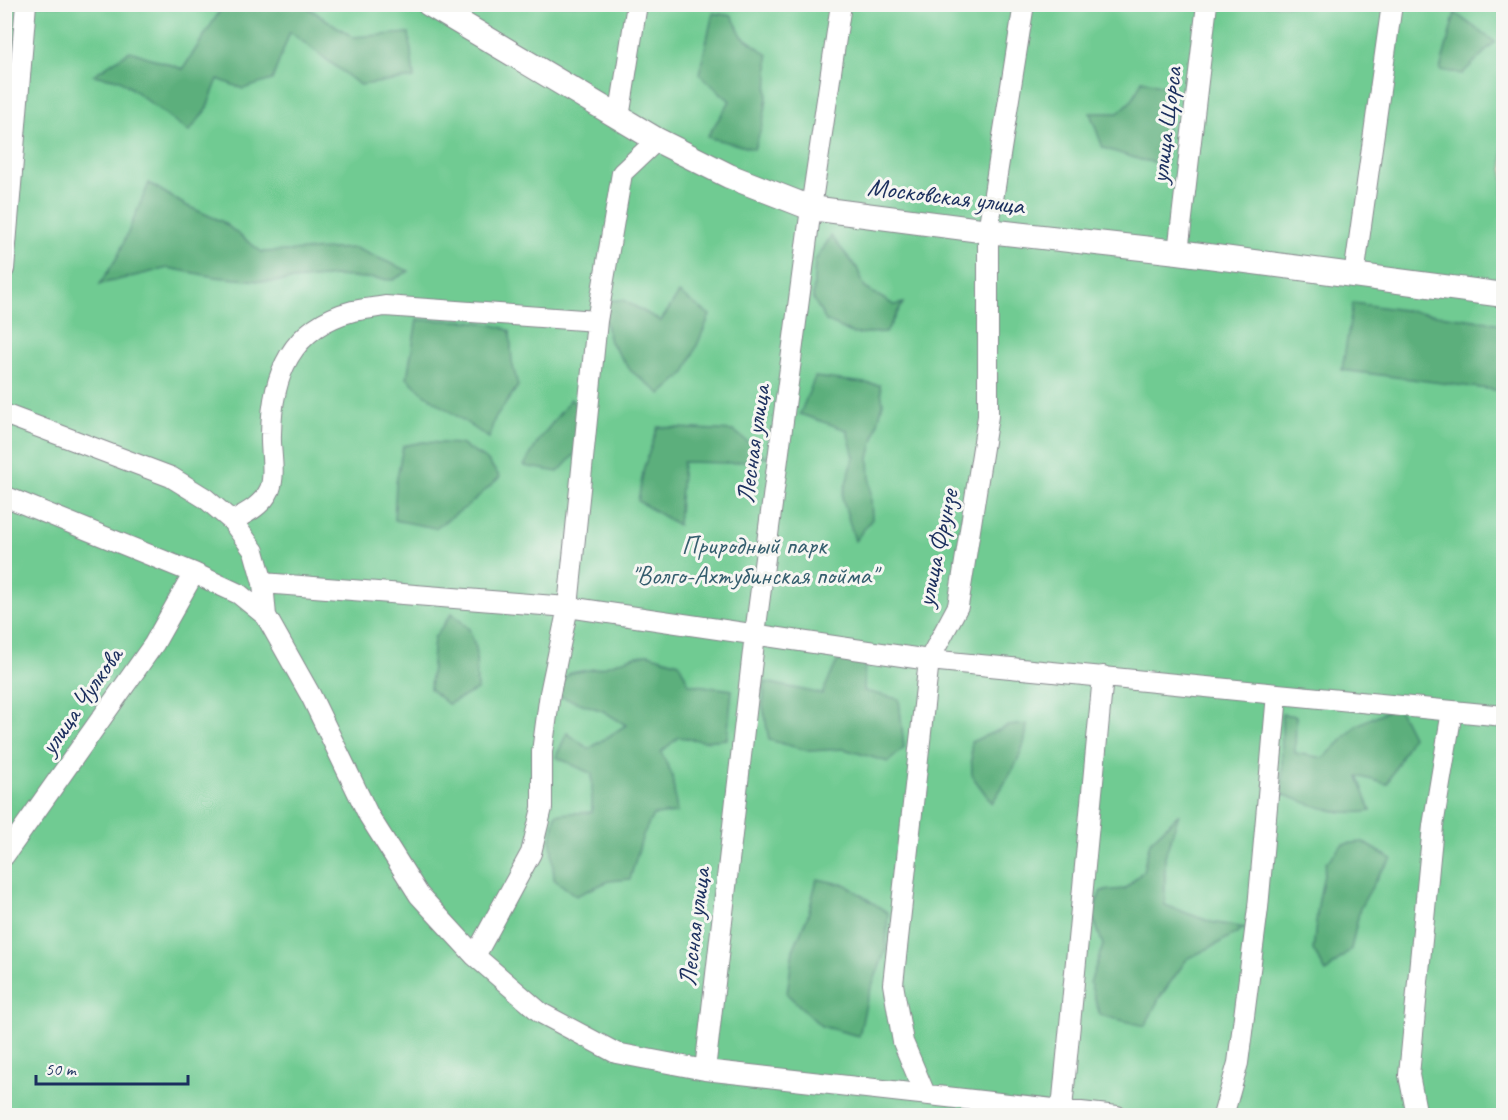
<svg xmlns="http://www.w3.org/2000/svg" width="1508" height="1120" font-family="Caveat,sans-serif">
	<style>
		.green { fill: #70cb92; stroke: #467d78; stroke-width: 1.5 }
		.forest { fill: #5caf7c; stroke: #3c6f6d; stroke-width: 1.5 }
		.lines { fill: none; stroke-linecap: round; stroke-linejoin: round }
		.minor-casing { stroke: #86868c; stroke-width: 22 }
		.tertiary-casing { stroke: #86868c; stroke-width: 26 }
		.minor { stroke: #fff; stroke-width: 20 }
		.tertiary { stroke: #fff; stroke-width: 24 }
		.labels { text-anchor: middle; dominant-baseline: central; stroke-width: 6; stroke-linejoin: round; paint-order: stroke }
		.street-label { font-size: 26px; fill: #1b2f5e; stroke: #f6f6f2 }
		.park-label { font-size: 26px; fill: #355e6e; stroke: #f6f6f2 }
	</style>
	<rect width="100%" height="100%" fill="#f6f6f2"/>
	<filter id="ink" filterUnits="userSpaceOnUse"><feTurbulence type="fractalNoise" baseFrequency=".0167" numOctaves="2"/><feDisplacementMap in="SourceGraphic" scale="12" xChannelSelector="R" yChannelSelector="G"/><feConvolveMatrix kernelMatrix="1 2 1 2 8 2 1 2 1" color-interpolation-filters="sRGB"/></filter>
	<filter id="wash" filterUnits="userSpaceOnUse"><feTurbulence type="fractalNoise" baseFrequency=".008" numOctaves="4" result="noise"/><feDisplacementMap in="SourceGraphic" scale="24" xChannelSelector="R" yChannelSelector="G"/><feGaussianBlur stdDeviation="1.35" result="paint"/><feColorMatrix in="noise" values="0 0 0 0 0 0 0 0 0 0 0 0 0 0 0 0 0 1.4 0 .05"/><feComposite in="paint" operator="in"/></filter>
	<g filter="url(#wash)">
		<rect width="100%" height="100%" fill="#f0dcbb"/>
		<!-- green -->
		<path class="green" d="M 5,5 L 1503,5 L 1503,1115 L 5,1116 Z"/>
		<!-- forest -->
		<path class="forest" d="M 302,4 L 353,37 L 409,33 L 414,78 L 360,85 L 290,32 L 272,80 L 243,89 L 218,79 L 206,110 L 189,132 L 120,80 L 93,75 L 130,51 L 183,69 L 218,14 L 222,6 L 220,5 Z
			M 713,13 L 732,16 L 742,36 L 768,55 C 768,92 768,114 754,149 L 707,137 L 730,101 L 699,74 Z
			M 1455,13 L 1495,42 L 1462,74 L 1440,70 Z
			M 1142,80 L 1167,87 L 1166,164 L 1141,160 L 1103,148 L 1090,113 L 1118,113 L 1133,99 Z
			M 149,183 L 185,205 L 221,221 L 262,252 L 355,248 L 409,271 L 393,280 L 336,276 L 270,282 L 215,277 L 168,268 L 100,284 L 118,256 Z
			M 831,236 L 857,268 L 865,288 L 894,305 L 903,303 L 886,332 L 854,334 L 826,321 L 813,298 L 815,261 Z
			M 679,293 L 710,315 L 685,373 L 661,394 L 631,371 L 610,342 L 601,301 L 623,300 L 661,321 Z
			M 1353,303 L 1503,324 L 1503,391 L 1342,370 Z
			M 417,320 C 446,321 484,318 510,331 L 512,362 L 518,386 L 494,420 L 489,438 L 423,393 L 407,378 Z
			M 815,377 L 880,385 L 883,403 L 869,458 L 872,519 L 855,541 L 842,497 L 854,457 L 847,430 L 800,414 Z
			M 571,399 L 581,412 L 576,453 L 558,472 L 524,466 L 539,440 Z
			M 658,427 L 734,431 L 767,457 L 733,463 L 683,462 L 678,525 L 638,501 L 644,467 Z
			M 423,442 L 460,444 L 487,460 L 500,477 L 469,505 L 435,528 L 394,520 L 396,483 L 403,446 Z
			M 452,613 L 469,629 L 476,648 L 477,690 L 448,704 L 430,689 L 434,638 Z
			M 865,650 L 864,691 L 899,699 L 904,748 L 888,762 L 844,749 L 809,751 L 769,740 L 763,706 L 765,682 L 822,694 L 837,662 Z
			M 648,654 L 679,663 L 689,684 L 732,690 L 727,739 L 704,741 L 679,737 L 661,752 L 672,775 L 677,813 L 653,815 L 643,835 L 630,879 L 609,881 L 576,896 L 554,879 L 551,840 L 556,814 L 592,812 L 592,774 L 556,757 L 567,733 L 589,749 L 626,725 L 603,711 L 550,693 L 570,673 L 600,668 L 632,657 Z
			M 1397,706 L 1412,736 L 1387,784 L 1358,776 L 1371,811 C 1338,817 1313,805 1282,794 L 1282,714 L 1296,716 L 1295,753 L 1324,758 L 1357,725 Z
			M 1027,724 C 1026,754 1008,778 992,803 L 972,776 L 971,742 L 1008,726 Z
			M 1179,814 L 1165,856 L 1165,905 L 1211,922 L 1245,928 L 1217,944 L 1187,959 L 1160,997 L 1145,1026 L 1100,1015 L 1090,983 L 1103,945 L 1092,914 L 1101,891 L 1125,889 L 1143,871 L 1150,842 Z
			M 1363,842 L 1392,859 L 1380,873 L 1360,908 L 1351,949 L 1326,972 L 1313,950 L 1318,905 L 1326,863 L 1343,844 Z
			M 817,879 L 846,885 L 888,913 L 886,949 L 867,999 L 859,1036 L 821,1026 L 787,994 L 793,950 L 808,915 Z"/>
	</g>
	<g filter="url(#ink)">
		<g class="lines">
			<!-- minor casing -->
			<g class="minor-casing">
				<path id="minor" d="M 619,118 L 637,4
					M 1178,252 L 1207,4
					M 4,269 L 26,4
					M 1354,276 L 1392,4
					M 4,414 L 171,477 L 205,498 L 232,521 L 254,551 L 263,583 L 266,616 L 311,696 L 369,816 L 419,895 L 475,956 L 541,1013 L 616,1053 L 705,1070 L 1117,1116
					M 4,496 L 194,573 L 239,594 L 266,616
					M 232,521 C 247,513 263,505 270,489 C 276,473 270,451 271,434 C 272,375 291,327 353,311 C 363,309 374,308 385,306 L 597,321
					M 263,583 L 568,607 L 929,660 L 1504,716
					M 4,856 L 154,644 L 194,573
					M 475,956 L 531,853 L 542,808 L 542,752 L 550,693 L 568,607 L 597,321 L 622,173 L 657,140
					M 705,1070 L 755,634 L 811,208 L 841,4
					M 925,1094 L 903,1042 L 893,984 L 929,660 L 958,606 L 988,416 L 988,231 L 1024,4
					M 1062,1109 L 1103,676
					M 1223,1116 L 1238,1063 L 1258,908 L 1277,694
					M 1417,1116 L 1409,1075 L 1433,826 L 1452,711"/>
			</g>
			<!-- tertiary casing -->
			<g class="tertiary-casing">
				<path id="tertiary" d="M 429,4 L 657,140 L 729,176 L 811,208 L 988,231 L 1178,252 L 1504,295"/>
			</g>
			<!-- minor -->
			<use href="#minor" class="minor"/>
			<!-- tertiary -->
			<use href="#tertiary" class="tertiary"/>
		</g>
	</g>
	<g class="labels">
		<!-- street labels -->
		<g class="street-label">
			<text transform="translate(1166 125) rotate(-83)">улица Щорса</text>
			<text transform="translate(946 196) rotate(7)">Московская улица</text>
			<text transform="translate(753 444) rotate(-82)">Лесная улица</text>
			<text transform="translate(937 548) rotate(-78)">улица Фрунзе</text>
			<text transform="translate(81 701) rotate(-55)">улица Чулкова</text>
			<text transform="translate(694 927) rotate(-83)">Лесная улица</text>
		</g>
		<!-- park labels -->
		<g class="park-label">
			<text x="754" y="545">Природный парк<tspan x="754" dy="30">"Волго-Ахтубинская пойма"</tspan></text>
		</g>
	</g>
	<!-- margin -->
	<rect width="1508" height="1120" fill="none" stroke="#f6f6f2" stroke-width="24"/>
	<!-- scale -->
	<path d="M36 1075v9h152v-9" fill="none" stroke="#1b2f5e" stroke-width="3"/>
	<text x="45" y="1075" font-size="18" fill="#1b2f5e" stroke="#f6f6f2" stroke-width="4.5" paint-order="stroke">50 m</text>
</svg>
